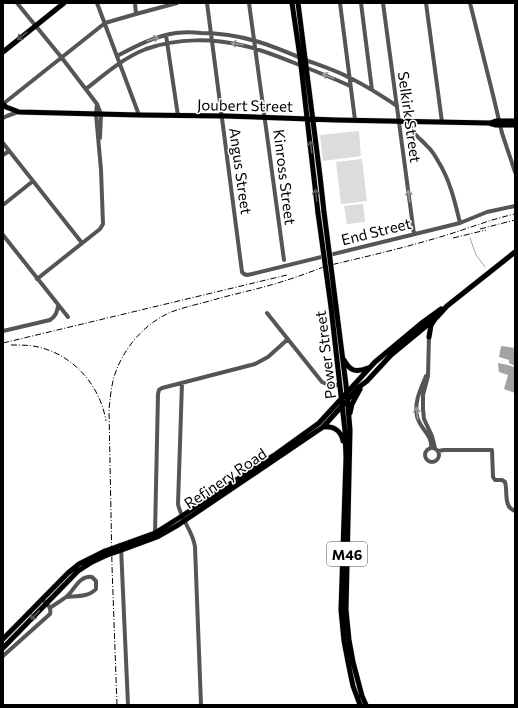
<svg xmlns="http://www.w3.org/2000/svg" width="518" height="708" font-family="Commissioner,sans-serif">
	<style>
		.green { fill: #dcdcdc }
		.water { fill: #a3a3a3 }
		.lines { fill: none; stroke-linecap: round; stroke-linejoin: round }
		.stream { stroke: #a3a3a3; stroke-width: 1 }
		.major-casing { stroke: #dbdbdb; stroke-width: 6 }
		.minor { stroke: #555; stroke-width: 4 }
		.major { stroke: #000; stroke-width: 5 }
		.rail { stroke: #000; stroke-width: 1; stroke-dasharray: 6 2 1 2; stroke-linecap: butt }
		.major-bridge-casing { stroke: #dbdbdb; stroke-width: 6; stroke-linecap: butt }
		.major-bridge { stroke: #000; stroke-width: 5 }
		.oneway { stroke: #595959 }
		.oneway2 { stroke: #999 }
		.labels { text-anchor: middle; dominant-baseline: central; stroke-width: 3; stroke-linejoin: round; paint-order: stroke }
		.shield { fill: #fff; stroke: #4c4c4c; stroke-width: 1 }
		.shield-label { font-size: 14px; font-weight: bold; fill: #000 }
		.street-label { font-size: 15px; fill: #000; stroke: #fff }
	</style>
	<rect width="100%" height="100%" fill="#fff"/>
	<!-- green -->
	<path class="green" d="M 359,131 L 361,156 L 323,161 L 320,135 Z
		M 362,159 L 367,201 L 341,204 L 336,162 Z
		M 363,204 L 365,222 L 347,224 L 344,206 Z"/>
	<!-- water -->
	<path class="water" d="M 501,346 L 515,348 L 515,393 L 504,389 L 508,375 L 499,372 L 498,363 L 508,365 L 514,367 L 515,366 L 509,363 L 509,360 L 499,357 Z"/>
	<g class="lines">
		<!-- stream -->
		<path class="stream" d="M 470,238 L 476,255 L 485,267"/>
		<!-- major casing -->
		<g class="major-casing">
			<path id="major" d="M 292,3 L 300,57 L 318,213
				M 298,3 L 320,176 L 324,212
				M 3,52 L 64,3
				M 3,104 L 6,107 L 19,112 L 139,115 L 225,116 L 336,120 L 489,123 L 496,125 L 515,125
				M 490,123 L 496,121 L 515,121
				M 336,306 L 346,385 L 350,430 L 346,610 L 349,640 L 353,662 L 362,696 L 366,705
				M 331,307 L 345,431 L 346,458 L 341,610 L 344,641 L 349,667 L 353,686 L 360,705
				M 429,337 L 431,325 L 435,319
				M 344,360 C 350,371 356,373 368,368
				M 350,413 L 352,404 L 360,389
				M 323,427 C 333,426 341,430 343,441
				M 119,546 L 155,533 L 182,516 L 257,466 L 276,454 L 319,423 L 375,362 L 423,322 L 441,309
				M 119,551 L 157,537 L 178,525 L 323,427 L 359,387 L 367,381 L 391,355 L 437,317 L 447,306 L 515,252
				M 3,639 L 68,573 L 79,564 L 105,551
				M 3,648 L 78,571 L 92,562 L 107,555"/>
		</g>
		<!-- minor -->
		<path class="minor" d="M 17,3 L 62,58 L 97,104 L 101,114 L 100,138
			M 97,3 L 139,115
			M 135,3 L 136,14
			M 207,3 L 239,249 L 242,272 L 244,274 L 247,275 L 252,274 L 460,223 L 487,212 L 515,206
			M 249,3 L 284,260
			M 340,3 L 355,120
			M 361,3 L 372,90
			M 383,3 L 414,234
			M 426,3 L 442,122
			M 470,3 L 493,95 L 502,133 L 515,172
			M 166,35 L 178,116
			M 117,56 C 136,46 155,36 176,33 C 184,32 193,32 201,33 C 241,33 271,45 308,61 C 322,66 337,71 350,78 C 367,86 382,96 397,106
			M 86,89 C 105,74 123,58 146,49 C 177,38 213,38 245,46 C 263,50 280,57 297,64 C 315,71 333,78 350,86
			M 3,104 L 105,23 L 136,14 L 177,3
			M 3,118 L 7,116 L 18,112
			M 409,121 C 412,134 419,137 427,146 C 432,150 435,156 438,161 C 450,180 455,202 460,223
			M 3,143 L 82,243
			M 3,155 L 9,151
			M 3,205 L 33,181
			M 3,235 L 68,317
			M 37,279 L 100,229 L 103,224 L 101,170 L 96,114 L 97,104
			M 267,313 L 322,382 L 329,385 L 340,385
			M 3,331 L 50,320 C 56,316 57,312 58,306
			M 429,336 L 428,376 L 423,395 L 423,409 L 424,419 L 432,436 L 435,448
			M 426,376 C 421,389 414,401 417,416 C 419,428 433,435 431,448
			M 182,383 L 178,504 C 181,520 193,531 195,547 L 201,705
			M425 455a7 7 0 1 1 14 0a7 7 0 1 1-14 0Z
			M 438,451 L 444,450 L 492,450 L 493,477 L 495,480 L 502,480 L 505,482 C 508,492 503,507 515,511
			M 155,534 L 158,394 L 159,390 L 162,388 L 255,364 L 268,357 L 288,339
			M 121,547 L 128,705
			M 50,608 C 55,604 61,601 66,597 C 74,591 79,575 92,577 L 96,581 L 96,589 C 89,597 76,596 67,597
			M 3,656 L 50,614 C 52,607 46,603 42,599"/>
		<!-- major -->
		<use href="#major" class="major"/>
		<!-- rail -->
		<path class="rail" d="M 480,229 L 515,220
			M 453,238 L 486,230
			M 322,267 C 365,257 408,247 450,234 C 472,227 492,219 515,214
			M 3,343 L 287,275
			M 11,345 C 18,345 25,345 33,346 C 71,352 100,384 106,421
			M 117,705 L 112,566 L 109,410 C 110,399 111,388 114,377 C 123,348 144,324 171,312 C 182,308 194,305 206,302 C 223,297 240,293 256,289 C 280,283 303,275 326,266"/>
		<!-- major-bridge casing -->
		<g class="major-bridge-casing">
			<path id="major-bridge" d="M 324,212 L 336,306
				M 318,213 L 331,307
				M 105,551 L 119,546
				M 107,555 L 119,551"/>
		</g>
		<!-- major-bridge -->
		<use href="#major-bridge" class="major-bridge"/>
	</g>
	<!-- one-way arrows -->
	<defs><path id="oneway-shaft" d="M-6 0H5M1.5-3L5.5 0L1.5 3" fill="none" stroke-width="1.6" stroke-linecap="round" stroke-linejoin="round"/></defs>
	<g class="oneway">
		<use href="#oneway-shaft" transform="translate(22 36) rotate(142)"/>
		<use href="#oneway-shaft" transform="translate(311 147) rotate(-97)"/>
		<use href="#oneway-shaft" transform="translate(316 195) rotate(-97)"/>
		<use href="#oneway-shaft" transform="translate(35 615) rotate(134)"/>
	</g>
	<g class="oneway2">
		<use href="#oneway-shaft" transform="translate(153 39) rotate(-17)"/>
		<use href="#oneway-shaft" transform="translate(237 44) rotate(-170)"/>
		<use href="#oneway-shaft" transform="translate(328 76) rotate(-159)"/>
		<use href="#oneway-shaft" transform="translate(409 196) rotate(-98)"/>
		<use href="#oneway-shaft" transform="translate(417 413) rotate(-96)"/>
	</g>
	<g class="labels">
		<!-- shield labels -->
		<rect class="shield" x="327" y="542" width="40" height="24" rx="3"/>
		<g class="shield-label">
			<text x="347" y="554">M46</text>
		</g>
		<!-- street labels -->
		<g class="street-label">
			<text transform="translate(245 105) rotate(1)">Joubert Street</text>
			<text transform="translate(410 117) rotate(82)">Selkirk Street</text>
			<text transform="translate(241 171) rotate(82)">Angus Street</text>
			<text transform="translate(285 177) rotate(83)">Kinross Street</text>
			<text transform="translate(376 231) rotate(-14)">End Street</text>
			<text transform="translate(325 355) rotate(-97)">Power Street</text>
			<text transform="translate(225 478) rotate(-34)">Refinery Road</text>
		</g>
	</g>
	<!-- border -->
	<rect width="518" height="708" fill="none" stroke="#000000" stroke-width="8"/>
</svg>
